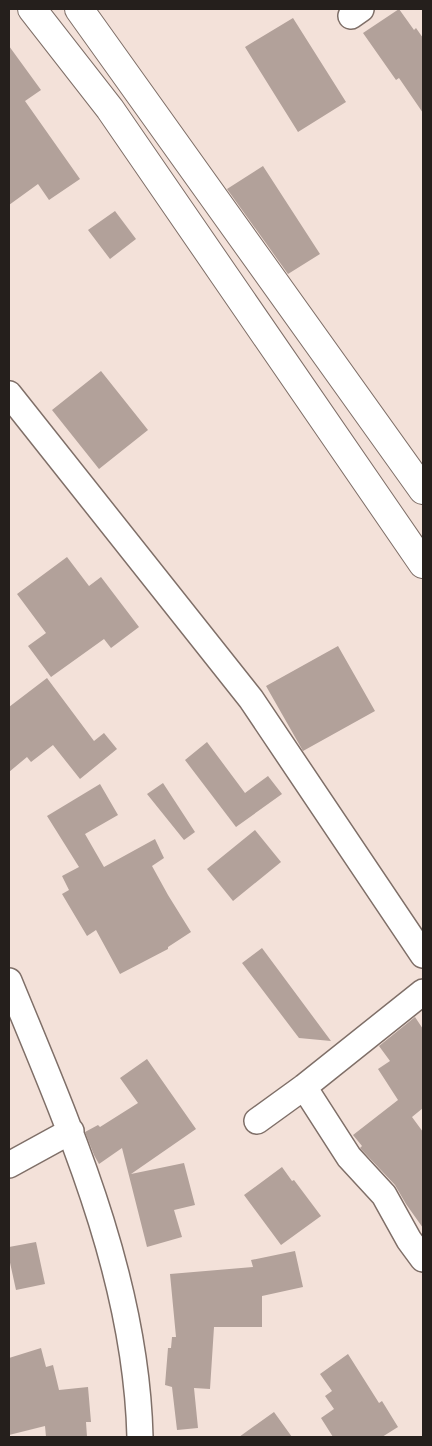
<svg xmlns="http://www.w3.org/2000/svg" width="432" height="1446" font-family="'PT Sans Narrow',sans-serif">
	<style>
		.building { fill: #b2a19a }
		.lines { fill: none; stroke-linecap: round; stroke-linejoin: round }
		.street-casing { stroke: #7f6f68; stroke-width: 28 }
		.secondary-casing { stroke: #7f6f68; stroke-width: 30 }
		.street { stroke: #fff; stroke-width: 25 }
		.secondary { stroke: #fff; stroke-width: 28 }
	</style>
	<rect width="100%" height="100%" fill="#f3e1d9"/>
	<!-- building -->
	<path class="building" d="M 399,9 L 414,30 L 416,28 L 423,38 L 423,113 L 399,78 L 396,80 L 363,33 Z
		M 293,18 L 346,102 L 298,132 L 245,47 Z
		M 9,46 L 41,90 L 25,101 L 80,179 L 49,200 L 38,184 L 9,205 Z
		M 263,166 L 320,254 L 288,274 L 227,189 Z
		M 115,211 L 136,239 L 110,259 L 88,230 Z
		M 101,371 L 148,430 L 99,469 L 52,410 Z
		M 67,557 L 89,586 L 101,577 L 139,627 L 111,648 L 104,639 L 51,677 L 28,646 L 46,633 L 17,594 Z
		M 338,646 L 375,711 L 303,751 L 266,686 Z
		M 47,678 L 94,741 L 104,733 L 117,749 L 80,779 L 53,745 L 31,762 L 27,757 L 9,772 L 9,707 Z
		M 207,742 L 245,793 L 268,776 L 282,794 L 236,827 L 185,760 Z
		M 163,783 L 195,832 L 184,840 L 147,794 Z
		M 100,784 L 118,815 L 85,834 L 104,867 L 155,839 L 164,858 L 152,866 L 168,895 L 191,932 L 168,947 L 168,949 L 120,974 L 96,930 L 87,936 L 62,894 L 69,890 L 62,876 L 79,867 L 47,816 Z
		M 255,830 L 281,862 L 233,901 L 207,869 Z
		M 262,948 L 331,1041 L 299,1038 L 242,963 Z
		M 415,1017 L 423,1029 L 423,1108 L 412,1117 L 423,1132 L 423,1228 L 406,1204 L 395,1185 L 360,1148 L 362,1146 L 353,1135 L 398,1100 L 378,1069 L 390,1061 L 379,1046 Z
		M 147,1059 L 196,1129 L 131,1174 L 184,1163 L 195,1205 L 174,1210 L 182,1237 L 147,1247 L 122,1148 L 99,1164 L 94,1155 L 85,1132 L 98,1125 L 100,1127 L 138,1103 L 120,1078 Z
		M 282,1167 L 292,1181 L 294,1180 L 321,1216 L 281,1245 L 244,1195 Z
		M 36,1242 L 45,1284 L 16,1290 L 9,1258 L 9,1247 Z
		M 295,1251 L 303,1287 L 262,1296 L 262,1327 L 214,1327 L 210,1389 L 194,1388 L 198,1428 L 177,1430 L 172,1387 L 165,1385 L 168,1348 L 171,1348 L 172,1337 L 176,1337 L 170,1274 L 253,1267 L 251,1260 Z
		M 41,1348 L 46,1367 L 53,1365 L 59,1390 L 88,1387 L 91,1422 L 86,1422 L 87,1437 L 46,1437 L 45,1426 L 9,1435 L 9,1358 Z
		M 348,1354 L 379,1403 L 382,1401 L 398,1427 L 382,1437 L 333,1437 L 321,1418 L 334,1409 L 325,1396 L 332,1391 L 320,1374 Z
		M 274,1412 L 292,1437 L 239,1437 Z"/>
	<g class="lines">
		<!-- street casing -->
		<g class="street-casing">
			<path id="street" d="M 351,16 L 361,9
				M 9,394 L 251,699 L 423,955
				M 9,981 C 69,1127 136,1276 140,1437
				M 304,1087 L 349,1157 L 384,1195 L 409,1240 L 423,1259
				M 257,1121 L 304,1087 L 423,992
				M 9,1165 L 71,1131"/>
		</g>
		<!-- secondary casing -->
		<g class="secondary-casing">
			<path id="secondary" d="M 32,9 L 110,109 L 423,564
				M 79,9 L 423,490"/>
		</g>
		<!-- street -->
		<use href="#street" class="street"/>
		<!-- secondary -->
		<use href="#secondary" class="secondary"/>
	</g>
	<!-- border -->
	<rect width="432" height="1446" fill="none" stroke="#251f1c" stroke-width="20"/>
</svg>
